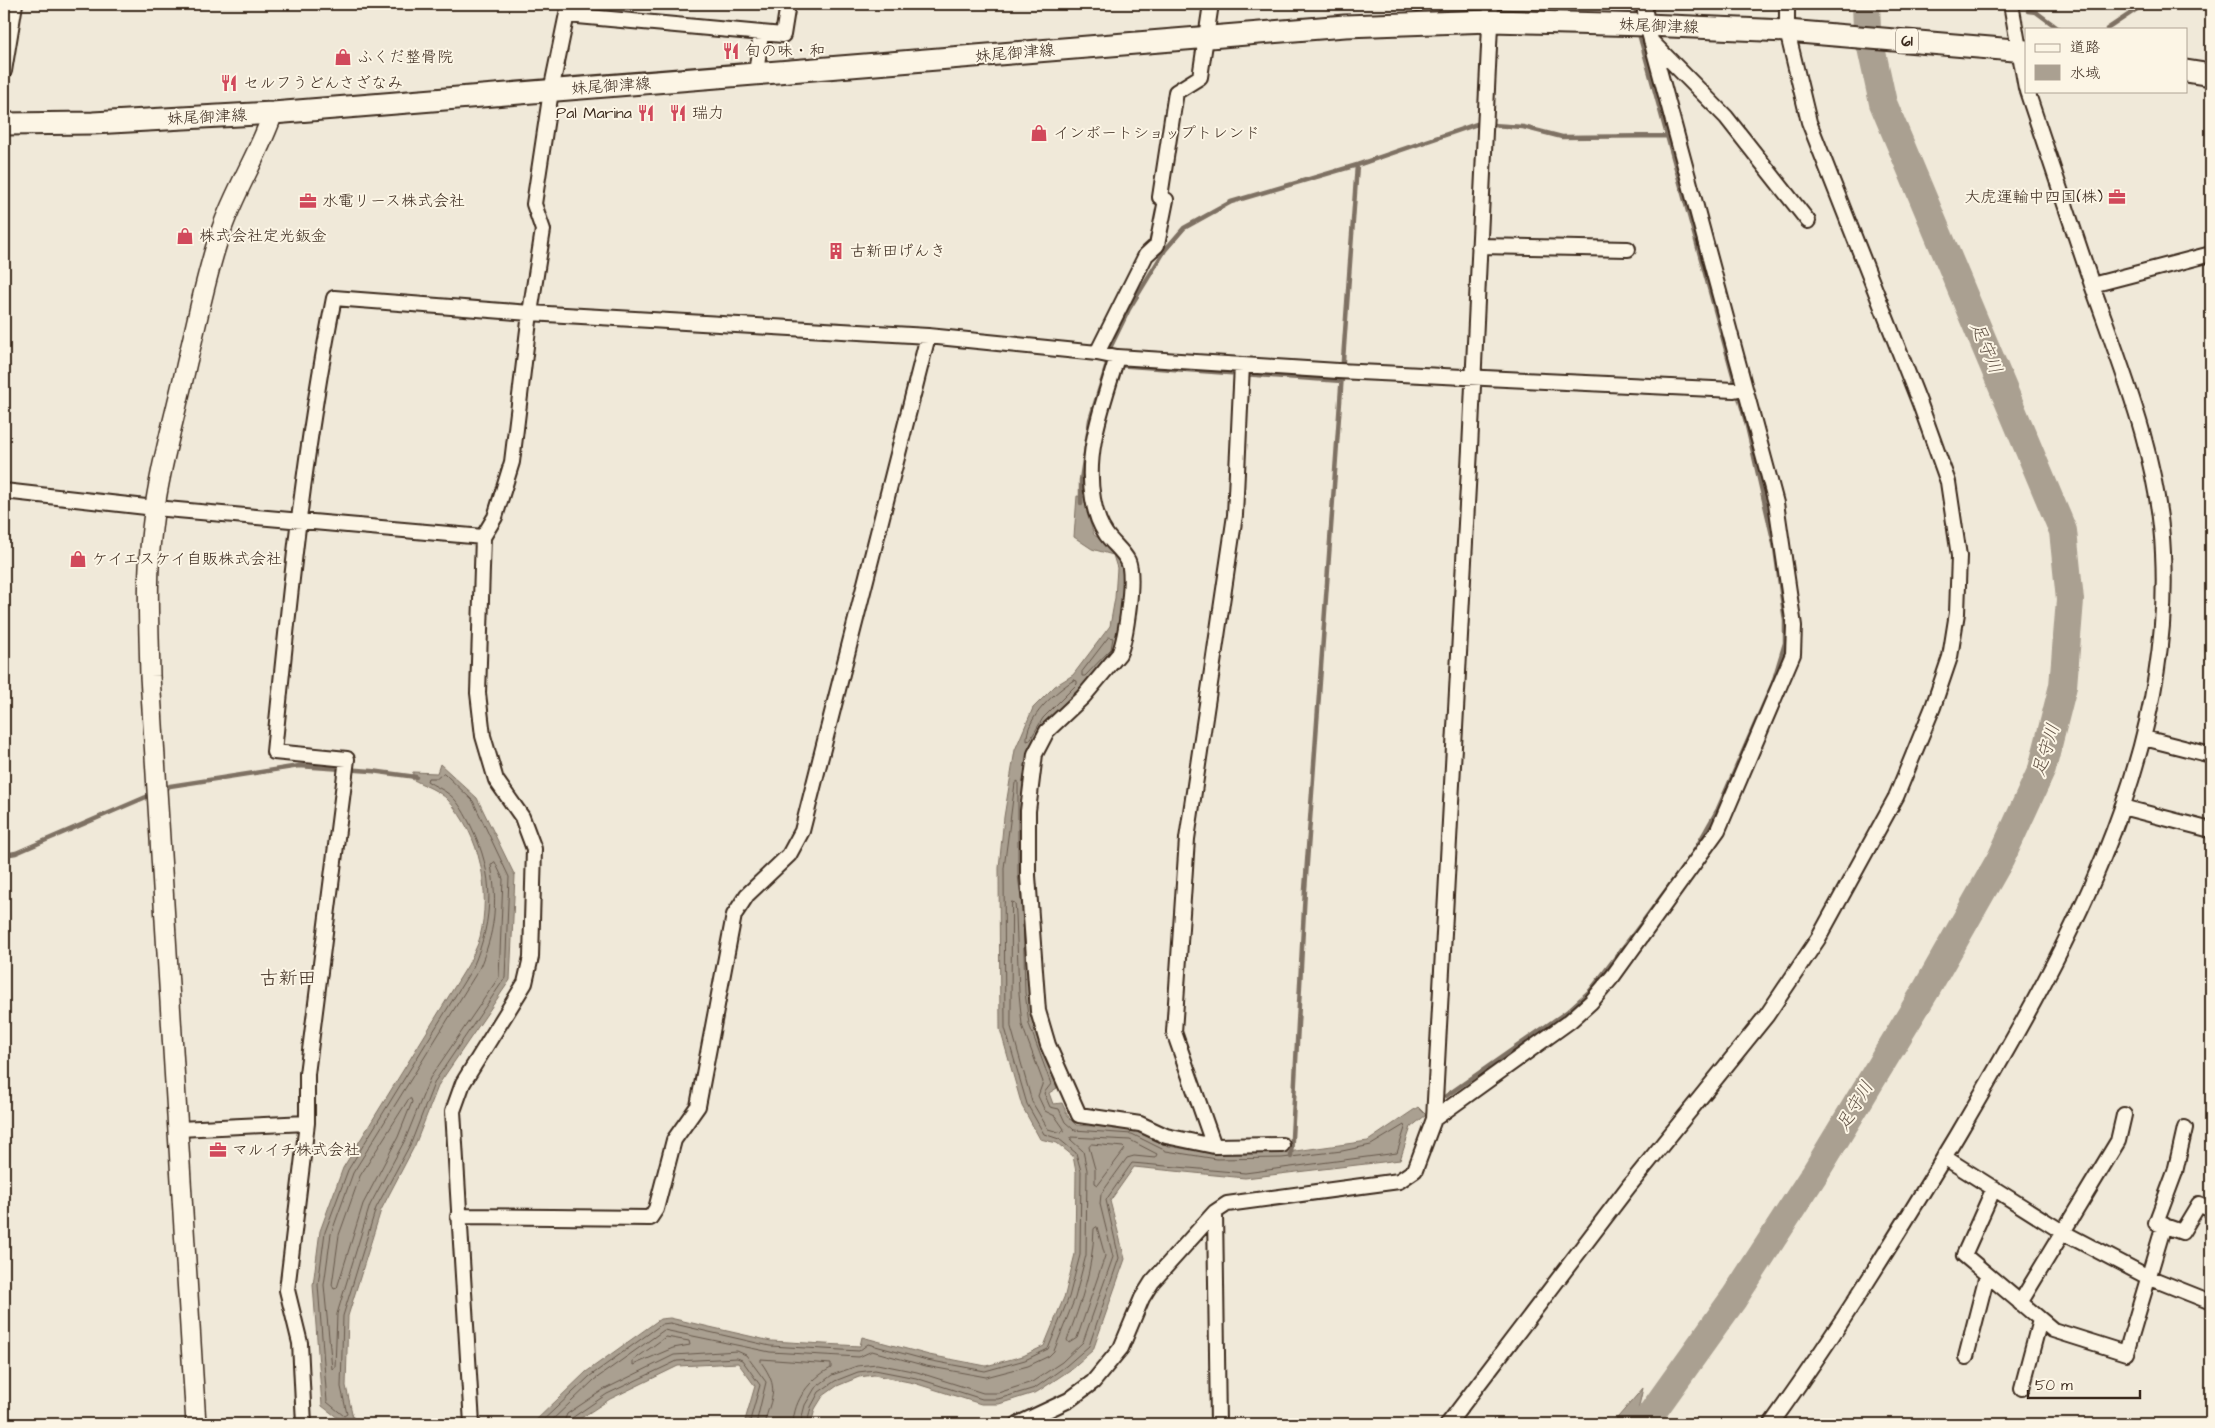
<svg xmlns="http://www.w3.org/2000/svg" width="2215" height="1428" font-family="'Architects Daughter','Klee One',sans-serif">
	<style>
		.water { fill: #aaa091; stroke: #7e7163 }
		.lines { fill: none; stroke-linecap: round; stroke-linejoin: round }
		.shore { stroke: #67594c; stroke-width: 1 }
		.stream { stroke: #7e7163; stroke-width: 4.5 }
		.river { stroke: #aaa091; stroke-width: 28 }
		.street-casing { stroke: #3b2a1e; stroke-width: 18 }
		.secondary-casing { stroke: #3b2a1e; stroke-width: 22 }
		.primary-casing { stroke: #3b2a1e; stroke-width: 25 }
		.street { stroke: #fcf5e5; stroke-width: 14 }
		.secondary { stroke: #fcf5e5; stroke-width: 19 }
		.primary { stroke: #fcf5e5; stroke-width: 21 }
		.labels { text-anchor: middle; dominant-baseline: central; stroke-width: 4; stroke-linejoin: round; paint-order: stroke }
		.shield { fill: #fcf5e5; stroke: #75675a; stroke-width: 1 }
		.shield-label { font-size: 15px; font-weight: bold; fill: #3b2a1e }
		.street-label { font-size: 16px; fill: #3b2a1e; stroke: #fcf5e5 }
		.poi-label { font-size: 16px; fill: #3b2a1e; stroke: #fcf5e5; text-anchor: start }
		.water-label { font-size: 18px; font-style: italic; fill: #625346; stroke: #fcf5e5 }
		.quarter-label { font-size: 19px; fill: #3b2a1e; stroke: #fcf5e5 }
	</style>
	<rect width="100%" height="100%" fill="#f0e9d9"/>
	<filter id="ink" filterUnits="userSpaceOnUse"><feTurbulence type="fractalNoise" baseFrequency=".02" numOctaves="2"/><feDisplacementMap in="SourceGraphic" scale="10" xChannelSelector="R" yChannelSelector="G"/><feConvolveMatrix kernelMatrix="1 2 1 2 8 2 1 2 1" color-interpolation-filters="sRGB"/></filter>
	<g filter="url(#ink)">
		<!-- water -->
		<path class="water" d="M 1077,496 L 1085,497 L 1087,513 L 1094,535 L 1110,545 L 1124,561 L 1126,574 L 1121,619 L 1116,651 L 1047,721 L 1026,760 L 1024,801 L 1030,992 L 1034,1023 L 1057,1088 L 1049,1093 L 1053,1104 L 1062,1103 L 1069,1118 L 1076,1125 L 1134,1129 L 1168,1146 L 1217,1154 L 1281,1153 L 1368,1141 L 1418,1107 L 1426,1115 L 1411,1127 L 1400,1160 L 1245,1178 L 1134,1167 L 1110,1201 L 1125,1259 L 1093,1350 L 1070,1370 L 1037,1392 L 999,1404 L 981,1404 L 914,1383 L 874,1375 L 859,1377 L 837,1386 L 823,1396 L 815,1409 L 811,1424 L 744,1424 L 755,1386 L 738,1363 L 678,1366 L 610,1399 L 572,1424 L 532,1424 L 586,1372 L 660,1319 L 670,1318 L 771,1341 L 860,1346 L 862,1337 L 929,1355 L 986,1366 L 1023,1356 L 1044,1346 L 1065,1295 L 1075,1254 L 1076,1172 L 1073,1156 L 1057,1143 L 1040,1139 L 1022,1106 L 1000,1029 L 999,868 L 1004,817 L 1015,750 L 1033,708 L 1055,686 L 1073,675 L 1110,626 L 1115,598 L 1117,568 L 1113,555 L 1092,549 L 1074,537 Z
			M 440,764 L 477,798 L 515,876 L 510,980 L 439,1084 L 415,1145 L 381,1210 L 348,1316 L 346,1386 L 354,1422 L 346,1424 L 322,1406 L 313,1285 L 320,1231 L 343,1168 L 468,965 C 472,956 478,946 480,937 C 491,891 481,836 448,800 C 440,791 423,785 412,779 L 413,772 L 437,773 Z
			M 1643,1388 L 1635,1424 L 1612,1424 Z"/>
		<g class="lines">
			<!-- shore -->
			<path class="shore" d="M 1109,637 L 1113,638 L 1111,649 L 1085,676 L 1082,676 L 1082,672 Z
				M 1074,680 L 1077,681 L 1077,684 L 1043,718 L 1030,740 L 1027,741 C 1025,718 1056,691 1074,680 Z
				M 444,773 L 473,801 L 509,877 L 505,978 L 435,1081 L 411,1143 L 376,1208 L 343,1316 L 341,1387 L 347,1414 L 344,1416 L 327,1402 L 318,1285 L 325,1232 L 348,1170 L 473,967 C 494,918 495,875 471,826 C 466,816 459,802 450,795 C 443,789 434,786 427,781 L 428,778 L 437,778 Z
				M 495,862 L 503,879 L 499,977 L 430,1078 L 405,1140 L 370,1205 L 337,1314 L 335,1367 L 332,1369 L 324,1285 L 331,1234 L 353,1173 L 479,969 C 495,932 498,905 491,865 Z
				M 1012,902 L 1015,903 L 1016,914 L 1019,993 L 1022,1025 L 1043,1082 L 1038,1096 L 1045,1111 L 1055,1116 L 1064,1129 L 1062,1133 L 1048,1129 L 1032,1102 L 1011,1027 Z
				M 411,1099 L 412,1102 L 398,1137 L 363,1204 L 337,1288 L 334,1289 L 332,1285 L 339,1235 L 360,1176 L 408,1100 Z
				M 1092,1144 L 1123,1147 L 1125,1149 L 1098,1185 L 1095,1183 L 1095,1169 L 1089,1147 Z
				M 1097,1227 L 1105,1256 L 1077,1338 L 1069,1343 L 1067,1340 C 1081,1303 1093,1269 1094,1229 Z
				M 666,1337 L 689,1341 L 690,1345 L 673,1348 L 633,1365 L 633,1361 Z
				M 539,1424 L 590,1376 L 662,1324 L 670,1323 L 770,1346 L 859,1351 L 868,1344 L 927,1360 L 985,1371 L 1025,1360 L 1048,1349 L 1069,1297 L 1080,1255 L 1081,1171 L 1076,1153 L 1059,1139 L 1044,1134 L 1027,1104 L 1005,1028 L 1004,868 L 1015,783 L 1018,781 L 1018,875 L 1023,914 L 1025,992 L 1029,1024 L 1051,1084 L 1044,1093 L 1050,1107 L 1059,1109 L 1065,1122 L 1074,1130 L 1132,1134 L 1166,1151 L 1217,1159 L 1282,1158 L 1342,1151 L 1371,1145 L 1404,1125 L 1405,1128 L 1397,1153 L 1245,1173 L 1132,1163 L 1106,1200 L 1119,1258 L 1089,1346 L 1066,1366 L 1035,1388 L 998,1399 L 982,1399 L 916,1378 L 875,1370 L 858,1372 L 835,1381 L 819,1392 L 811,1407 L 807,1424
				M 548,1424 L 594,1380 L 664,1330 L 770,1352 L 859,1357 L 872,1351 L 926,1366 L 986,1377 L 1028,1366 L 1049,1356 L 1054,1351 L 1075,1298 L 1086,1255 L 1087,1170 L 1083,1151 L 1071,1140 L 1071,1137 L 1130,1140 L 1157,1154 L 1155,1158 L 1134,1156 L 1127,1158 L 1101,1194 L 1100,1204 L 1113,1257 L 1083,1342 L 1062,1362 L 1032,1382 L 998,1393 L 983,1393 L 917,1372 L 877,1364 L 857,1366 L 832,1375 L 815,1388 L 805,1405 L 800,1424
				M 563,1424 L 567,1414 L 603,1390 L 674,1355 L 737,1351 L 746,1355 L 766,1382 L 756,1424
				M 570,1424 L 572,1418 L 607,1394 L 677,1361 L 737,1358 L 742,1360 L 760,1385 L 749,1424
				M 764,1424 C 772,1395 780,1389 761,1362 L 761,1359 L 831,1364 L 831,1368 C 810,1379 794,1399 793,1424"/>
			<!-- stream -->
			<path class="stream" d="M 1635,4 L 1637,20
				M 2028,11 L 2036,12 L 2059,29
				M 2107,29 L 2140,7 L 2211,7
				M 1116,365 L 1342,381
				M 1081,503 L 1081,480 L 1090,420 L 1106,368 L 1110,348 L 1129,309 L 1165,250 L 1184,228 L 1231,202 L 1357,165 L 1477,124 L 1523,127 L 1562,137 L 1667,136
				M 162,790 L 170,786 L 299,766 L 372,771 L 416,777
				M 4,855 L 16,853 L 153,794
				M 1446,1096 L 1568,1011 L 1590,991 L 1641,924 L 1692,855 L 1718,809 L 1773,683 L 1785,643 L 1785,621 L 1775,548 L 1747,426 L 1638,30
				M 1291,1157 L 1305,890 L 1357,165"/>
			<!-- river -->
			<path class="river" d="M 1644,1424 L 1734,1298 L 1815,1173 L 1926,990 L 2001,858 L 2042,769 L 2063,686 L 2070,600 L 2063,531 L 1883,103 L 1867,29 L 1866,4"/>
			<!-- street casing -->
			<g class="street-casing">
				<path id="street" d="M 2011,4 L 2026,88
					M 567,15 L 783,35 L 788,4
					M 1651,41 L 1726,117 L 1808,221
					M 4,71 L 15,4
					M 756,75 L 761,33
					M 1479,246 L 1628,249
					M 2092,285 L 2211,254
					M 1097,353 L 1146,255 L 1157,245 L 1166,200 L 1160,197 L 1176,92 L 1200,77 L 1211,4
					M 1117,357 C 1104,403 1084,450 1093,499 C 1095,511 1099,524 1106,534 C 1112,543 1123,551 1128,561 C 1135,576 1126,639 1119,654 L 1083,697 L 1047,731 L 1035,754 L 1028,811 L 1028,876 L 1038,1011 L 1048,1045 L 1079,1115 L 1140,1124 L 1166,1136 L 1214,1146 L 1282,1145
					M 4,491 L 155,508 L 483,537
					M 2144,738 L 2211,755
					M 2122,807 L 2211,830
					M 1434,1119 L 1570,1021 L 1591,1002 L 1613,976 L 1718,830 L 1793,654 L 1794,626 L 1776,503 L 1647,25 L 1644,4
					M 2185,1128 L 2175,1172 L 2156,1223 L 2182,1232 L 2199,1204 L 2211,1210
					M 179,1129 L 307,1123
					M 1214,1146 L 1174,1032 L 1187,839 L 1235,515 L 1242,365
					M 1944,1157 L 2064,1233 L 2148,1277 L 2211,1302
					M 1994,1188 L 1964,1255 L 2053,1330 L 2126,1353 L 2164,1225
					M 1215,1212 L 1218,1424
					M 458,1216 L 650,1218 L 656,1209 L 674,1140 L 698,1106 L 734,915 L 747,895 L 789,855 L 802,831 L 928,336
					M 2020,1303 L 2118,1141 L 2124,1115
					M 1966,1357 L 1987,1275
					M 2022,1388 L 2040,1320
					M 304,1424 L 300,1343 L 287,1290 L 307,1123 L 307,1074 L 347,759 L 274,752 C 289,600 304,448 334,298 L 530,313 L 928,336 L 1097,353 L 1117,357 L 1338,371 L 1734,390 L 1744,388
					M 472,1424 L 453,1111 L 463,1083 L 525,983 L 531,957 L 534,849 L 522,817 L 496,780 L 483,736 L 478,693 L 483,537 L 495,517 L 512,462 L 530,313 L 543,230 L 534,204 L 551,91 L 569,4
					M 1018,1424 L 1069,1400 L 1093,1382 L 1121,1348 L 1142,1298 L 1152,1282 L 1215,1212 L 1227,1204 L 1399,1181 L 1415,1170 L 1434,1119 L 1470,449 L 1491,4
					M 1448,1424 L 1629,1186 L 1767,1015 L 1818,939 L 1896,797 L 1933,707 L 1950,657 L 1957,613 L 1959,556 L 1948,482 L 1920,404 L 1809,122 L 1787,31 L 1787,4
					M 1771,1424 C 1838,1331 1898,1234 1957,1136 C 2061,959 2174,765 2163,553 C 2159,459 2123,372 2092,285 C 2070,221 2049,156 2027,91"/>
			</g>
			<!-- secondary casing -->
			<g class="secondary-casing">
				<path id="secondary" d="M 196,1424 L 150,676 C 149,627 146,577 152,529 C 158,473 175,417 187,362 C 198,319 206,273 221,231 C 235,190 259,154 273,113"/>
			</g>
			<!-- primary casing -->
			<g class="primary-casing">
				<path id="primary" d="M 2186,71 L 2211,75
					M 4,124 L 93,123 L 273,113 L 1345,26 L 1491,21 L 1647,25 L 1787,31 L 2026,51"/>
			</g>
			<!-- street -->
			<use href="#street" class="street"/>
			<!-- secondary -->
			<use href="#secondary" class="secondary"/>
			<!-- primary -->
			<use href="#primary" class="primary"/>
		</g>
	</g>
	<!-- icons -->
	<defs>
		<g id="restaurant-bare" transform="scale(1.35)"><path d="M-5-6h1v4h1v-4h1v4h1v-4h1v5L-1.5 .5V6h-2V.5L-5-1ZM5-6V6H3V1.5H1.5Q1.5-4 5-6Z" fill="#d1495b" stroke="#fcf5e5" stroke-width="2.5" paint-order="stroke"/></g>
		<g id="shop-bare" transform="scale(1.35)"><path d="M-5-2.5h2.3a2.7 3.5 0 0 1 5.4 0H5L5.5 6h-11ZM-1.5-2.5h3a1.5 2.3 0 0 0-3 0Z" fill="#d1495b" stroke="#fcf5e5" stroke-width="2.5" paint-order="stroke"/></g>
		<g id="office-bare" transform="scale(1.35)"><path d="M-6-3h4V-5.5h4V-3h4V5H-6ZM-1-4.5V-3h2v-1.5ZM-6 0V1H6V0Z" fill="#d1495b" stroke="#fcf5e5" stroke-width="2.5" paint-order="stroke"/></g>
		<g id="building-bare" transform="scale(1.35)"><path d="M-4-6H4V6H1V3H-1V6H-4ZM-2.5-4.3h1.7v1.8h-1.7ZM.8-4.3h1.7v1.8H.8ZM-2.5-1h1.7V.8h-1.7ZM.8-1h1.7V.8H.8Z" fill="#d1495b" stroke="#fcf5e5" stroke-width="2.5" paint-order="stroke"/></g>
	</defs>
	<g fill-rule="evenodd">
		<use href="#restaurant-bare" x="731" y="51"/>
		<use href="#shop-bare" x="343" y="57"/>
		<use href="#restaurant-bare" x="229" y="83"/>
		<use href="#restaurant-bare" x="646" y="113"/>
		<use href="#restaurant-bare" x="678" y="113"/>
		<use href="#shop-bare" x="1039" y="133"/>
		<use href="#office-bare" x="2117" y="197"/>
		<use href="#office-bare" x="308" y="201"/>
		<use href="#shop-bare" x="185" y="236"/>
		<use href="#building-bare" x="836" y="251"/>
		<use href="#shop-bare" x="78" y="559"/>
		<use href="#office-bare" x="218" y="1150"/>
	</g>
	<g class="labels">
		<!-- shield labels -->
		<rect class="shield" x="1896" y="28.5" width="22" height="25" rx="4"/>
		<g class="shield-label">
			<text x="1907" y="41">61</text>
		</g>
		<!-- street labels -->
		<g class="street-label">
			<text transform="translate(1659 26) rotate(2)">妹尾御津線</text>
			<text transform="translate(1015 53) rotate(-5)">妹尾御津線</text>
			<text transform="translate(611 86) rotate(-4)">妹尾御津線</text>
			<text transform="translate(207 117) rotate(-3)">妹尾御津線</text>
		</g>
		<!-- poi labels -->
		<g class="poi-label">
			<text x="745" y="51">旬の味・和</text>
			<text x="357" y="57">ふくだ整骨院</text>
			<text x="243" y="83">セルフうどんさざなみ</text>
			<text x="632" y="113" text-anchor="end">Pal Marina</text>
			<text x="692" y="113">瑞力</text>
			<text x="1053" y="133">インポートショップトレンド</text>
			<text x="2103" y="197" text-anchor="end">大虎運輸中四国(株)</text>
			<text x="322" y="201">水電リース株式会社</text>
			<text x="199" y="236">株式会社定光鈑金</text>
			<text x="850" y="251">古新田げんき</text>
			<text x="92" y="559">ケイエスケイ自販株式会社</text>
			<text x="232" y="1150">マルイチ株式会社</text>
		</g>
		<!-- water labels -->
		<g class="water-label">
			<text transform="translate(1986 348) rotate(67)">足守川</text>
			<text transform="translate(2046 750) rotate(-73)">足守川</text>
			<text transform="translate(1855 1106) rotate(-59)">足守川</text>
		</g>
		<!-- quarter labels -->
		<g class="quarter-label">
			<text x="288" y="978">古新田</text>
		</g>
	</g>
	<!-- margin -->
	<rect width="2215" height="1428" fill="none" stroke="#fcf5e5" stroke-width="20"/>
	<rect x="10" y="10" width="2195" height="1408" fill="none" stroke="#3b2a1e" stroke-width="2" filter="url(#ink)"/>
	<!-- legend -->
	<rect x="2025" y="28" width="162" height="65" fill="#fcf5e5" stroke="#afa495"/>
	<rect x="2035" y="44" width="25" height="8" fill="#fcf5e5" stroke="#afa495"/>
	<text x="2070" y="52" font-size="15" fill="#3b2a1e">道路</text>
	<rect x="2035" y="65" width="25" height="15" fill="#aaa091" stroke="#afa495"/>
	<text x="2070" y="78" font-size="15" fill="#3b2a1e">水域</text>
	<!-- scale -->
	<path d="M2028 1390v8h112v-8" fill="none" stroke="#3b2a1e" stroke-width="2.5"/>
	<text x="2035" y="1390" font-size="15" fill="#3b2a1e" stroke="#fcf5e5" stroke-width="4" paint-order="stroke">50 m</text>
</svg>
